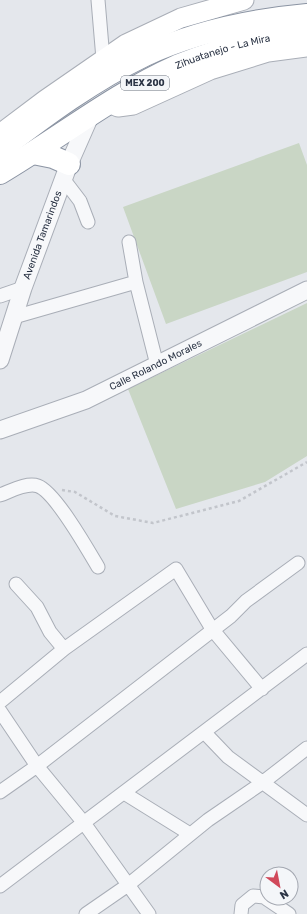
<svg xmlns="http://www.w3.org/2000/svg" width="307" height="914" font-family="Rubik,sans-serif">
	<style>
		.green { fill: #c9d6c5 }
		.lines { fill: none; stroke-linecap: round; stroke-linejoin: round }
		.minor-casing { stroke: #a9aeb7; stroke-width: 15 }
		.tertiary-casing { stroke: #a9aeb7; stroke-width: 19 }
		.secondary-casing { stroke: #a9aeb7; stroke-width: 21 }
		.trunk-casing { stroke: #8b94a3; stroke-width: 24 }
		.path { stroke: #c2c5cb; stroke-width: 2.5; stroke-dasharray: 3 3; stroke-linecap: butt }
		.minor { stroke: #f7f8fa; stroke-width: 13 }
		.tertiary { stroke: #f7f8fa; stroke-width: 17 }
		.secondary { stroke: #fff; stroke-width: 19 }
		.trunk { stroke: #fff; stroke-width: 22 }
		.labels { text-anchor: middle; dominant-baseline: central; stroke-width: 3; stroke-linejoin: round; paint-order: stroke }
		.shield { fill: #f4f6f9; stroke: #676e7b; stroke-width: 1 }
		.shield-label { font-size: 9px; font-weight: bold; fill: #2b3445 }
		.street-label { font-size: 10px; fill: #2b3445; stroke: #f4f6f9 }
	</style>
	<rect width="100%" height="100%" fill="#e4e7ec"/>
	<!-- green -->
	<path class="green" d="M 299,143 L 307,165 L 307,272 L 166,324 L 123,207 Z
		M 307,303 L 307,456 L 265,482 L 176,509 L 128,389 Z"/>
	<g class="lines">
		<!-- minor casing -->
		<g class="minor-casing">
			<path id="minor" d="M 98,0 L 103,59
				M 64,180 L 80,201 L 88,222
				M 129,242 L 136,282 L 157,365
				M 0,296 L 23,288
				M 14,317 L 136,282
				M 0,495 C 11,491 27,482 38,486 C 55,492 88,550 98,567
				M 16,584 L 37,607 L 50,632 L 64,649
				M 0,702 L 64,649 L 176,569 L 212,629 L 262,689
				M 0,711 L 37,766 L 84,823 L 149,914
				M 205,733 L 228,757 L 307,815
				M 0,792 L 37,766 L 231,616 L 246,601 L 298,563
				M 124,793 L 190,834
				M 0,886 L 307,654
				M 86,914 L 128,885 L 208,820 L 262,783 L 307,748
				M 241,914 L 242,905 L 253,896 L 264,897 L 289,914"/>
		</g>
		<!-- tertiary casing -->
		<g class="tertiary-casing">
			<g id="tertiary">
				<path id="s1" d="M 0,360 L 23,288 L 69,164 L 91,114"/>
				<path id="s2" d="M 0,430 L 86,400 L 307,290"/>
			</g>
		</g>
		<!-- secondary casing -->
		<g class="secondary-casing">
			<path id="secondary" d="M 109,103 L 118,107 L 133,105 L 210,70 L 268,52 L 307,47
				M 0,134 L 45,100 L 126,44 L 181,18 L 244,0"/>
		</g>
		<!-- trunk casing -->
		<g class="trunk-casing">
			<g id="trunk">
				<path d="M 0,150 C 46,115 93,80 145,55 C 195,32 252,20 307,15"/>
				<path d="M 33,153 L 53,157 L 69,164"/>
				<path id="s3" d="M 0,173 C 59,138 114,94 177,66 C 218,49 263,38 307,32"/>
			</g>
		</g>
		<!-- path -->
		<path class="path" d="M 62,490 L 75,492 L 115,516 L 153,523 L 239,501 L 307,462"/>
		<!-- minor -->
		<use href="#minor" class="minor"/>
		<!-- tertiary -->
		<use href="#tertiary" class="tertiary"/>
		<!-- secondary -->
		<use href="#secondary" class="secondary"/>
		<!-- trunk -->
		<use href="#trunk" class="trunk"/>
	</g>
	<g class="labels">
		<!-- shield labels -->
		<rect class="shield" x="121" y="76" width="48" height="14" rx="3"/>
		<g class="shield-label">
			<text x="145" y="83">MEX 200</text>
		</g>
		<!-- street labels -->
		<g class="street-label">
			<text stroke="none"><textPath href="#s3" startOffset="255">Zihuatanejo - La Mira</textPath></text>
			<text stroke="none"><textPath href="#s1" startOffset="132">Avenida Tamarindos</textPath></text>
			<text stroke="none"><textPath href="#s2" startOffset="169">Calle Rolando Morales</textPath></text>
		</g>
	</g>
	<!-- north arrow -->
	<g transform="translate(279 886) rotate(148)"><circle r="19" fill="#f4f6f9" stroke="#a4a8b1"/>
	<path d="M0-3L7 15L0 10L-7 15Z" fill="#d1495b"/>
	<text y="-6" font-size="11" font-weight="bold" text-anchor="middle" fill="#2b3445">N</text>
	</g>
</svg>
